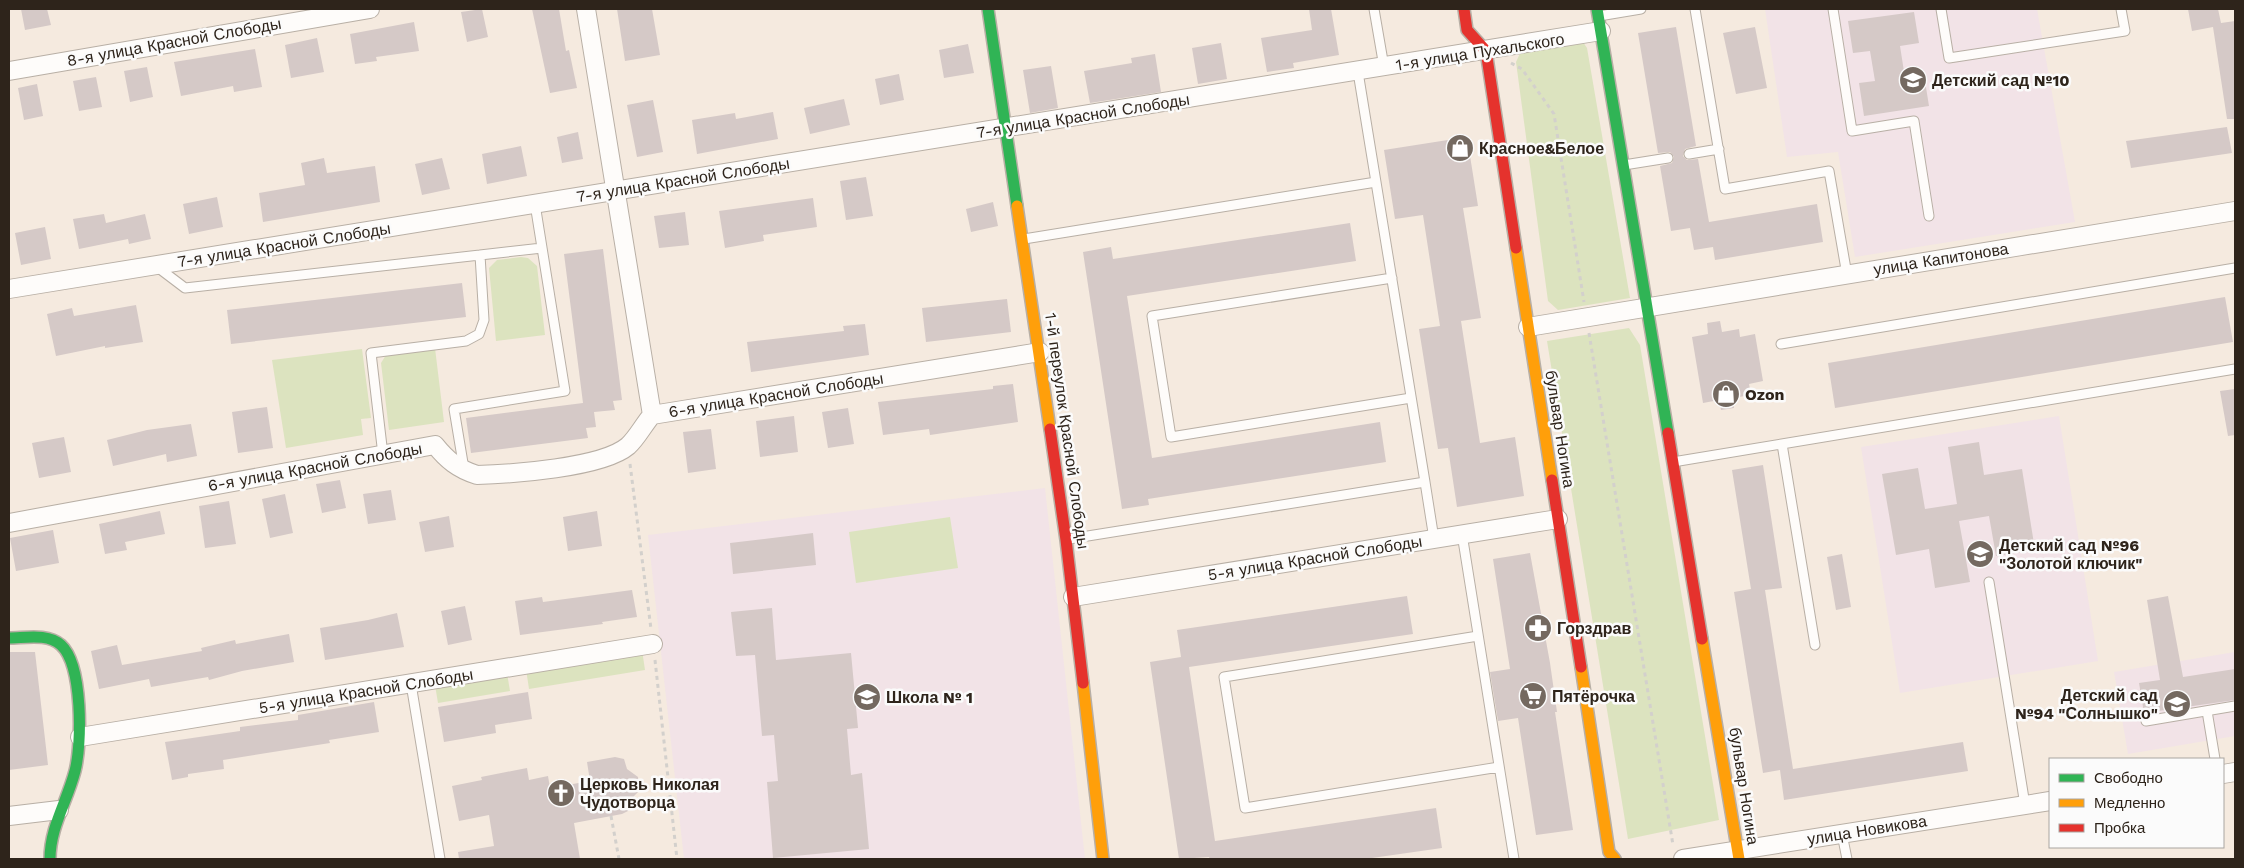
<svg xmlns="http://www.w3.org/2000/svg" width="2244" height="868" font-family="'Work Sans',sans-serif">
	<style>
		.education { fill: #f2e3e7 }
		.green { fill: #dce3bf }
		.building { fill: #d5c9c7 }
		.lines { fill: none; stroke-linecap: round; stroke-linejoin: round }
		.lane-casing { stroke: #b8afa5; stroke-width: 11 }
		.street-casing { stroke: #b8afa5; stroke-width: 20 }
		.fast-casing { stroke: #b8afa5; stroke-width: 14 }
		.slow-casing { stroke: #b8afa5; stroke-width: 14 }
		.jam-casing { stroke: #b8afa5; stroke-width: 14 }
		.path { stroke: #d3d0cc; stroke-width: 3; stroke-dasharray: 4 4; stroke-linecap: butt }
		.lane { stroke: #fefcfa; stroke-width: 9 }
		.street { stroke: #fefcfa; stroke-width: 18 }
		.fast { stroke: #30b455; stroke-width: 11 }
		.slow { stroke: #ff9f0a; stroke-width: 11 }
		.jam { stroke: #e5322d; stroke-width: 11 }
		.labels { text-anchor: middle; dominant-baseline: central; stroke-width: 5; stroke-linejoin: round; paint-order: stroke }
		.street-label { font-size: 16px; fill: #2e241b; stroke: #fbfbfb }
		.poi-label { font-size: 16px; font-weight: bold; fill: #2e241b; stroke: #fbfbfb; text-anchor: start }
	</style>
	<rect width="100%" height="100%" fill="#f5eadf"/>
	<!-- education -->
	<path class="education" d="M 1765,9 L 2037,9 L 2075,222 L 1855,257 L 1838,152 L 1787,157 Z
		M 2059,416 L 2098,661 L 1900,693 L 1861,447 Z
		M 1045,488 L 1085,859 L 684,859 L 648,535 Z
		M 2235,652 L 2235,736 L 2128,754 L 2114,672 Z"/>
	<!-- green -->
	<path class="green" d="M 1579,36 L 1587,48 L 1630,298 L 1558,310 L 1548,301 L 1516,62 L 1525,43 Z
		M 521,257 L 528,258 L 537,266 L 545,335 L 496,341 L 489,268 L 497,260 Z
		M 1629,328 L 1640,345 L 1719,820 L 1628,839 L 1547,341 Z
		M 435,348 L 444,422 L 389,430 L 381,363 L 386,355 Z
		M 362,349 L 371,418 L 361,419 L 363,435 L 286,448 L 272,360 Z
		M 950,517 L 958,568 L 856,583 L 849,532 Z
		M 642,650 L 645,670 L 529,689 L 526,669 Z
		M 507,673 L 510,691 L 438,703 L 435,685 Z"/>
	<!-- building -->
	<path class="building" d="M 21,9 L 47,9 L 51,25 L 25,30 Z
		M 482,9 L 488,37 L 467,42 L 461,12 Z
		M 532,9 L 559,9 L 566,51 L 569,50 L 577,88 L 550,93 Z
		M 617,9 L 652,9 L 660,55 L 625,61 Z
		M 1309,9 L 1331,9 L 1339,55 L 1293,63 L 1294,68 L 1267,72 L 1261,38 L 1312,30 Z
		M 2188,9 L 2218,9 L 2221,23 L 2235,21 L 2235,119 L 2227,119 L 2213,27 L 2192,31 Z
		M 1914,12 L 1919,43 L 1900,46 L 1905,78 L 1924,75 L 1929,106 L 1864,116 L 1859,83 L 1875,81 L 1870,51 L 1853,53 L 1848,21 Z
		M 414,22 L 419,51 L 376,57 L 377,61 L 355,64 L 350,34 Z
		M 1676,27 L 1696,146 L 1685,149 L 1683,156 L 1687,160 L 1698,159 L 1709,222 L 1817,204 L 1823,242 L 1715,260 L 1713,247 L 1694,250 L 1690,228 L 1671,231 L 1660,166 L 1672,163 L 1674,157 L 1670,152 L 1658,153 L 1638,33 Z
		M 1755,27 L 1767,88 L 1736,94 L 1723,33 Z
		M 317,38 L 324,72 L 291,78 L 285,45 Z
		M 1221,43 L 1227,79 L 1198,84 L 1192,48 Z
		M 968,44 L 974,73 L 944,78 L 939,50 Z
		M 255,49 L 262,87 L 234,92 L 233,86 L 181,96 L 174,62 Z
		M 1155,54 L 1161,92 L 1090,103 L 1084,71 L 1132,63 L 1131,58 Z
		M 1051,66 L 1058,108 L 1030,113 L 1023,70 Z
		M 147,67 L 153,97 L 130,102 L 124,71 Z
		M 899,74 L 904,100 L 880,105 L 875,79 Z
		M 96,77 L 102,107 L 79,111 L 73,81 Z
		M 37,84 L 43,116 L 24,120 L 18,88 Z
		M 844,99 L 850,125 L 810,134 L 804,108 Z
		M 653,100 L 663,152 L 637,157 L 627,105 Z
		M 773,112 L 778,139 L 697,154 L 692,120 L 735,113 L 736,119 Z
		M 2227,127 L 2232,153 L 2131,168 L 2126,141 Z
		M 578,132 L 583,159 L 562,163 L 557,137 Z
		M 1467,137 L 1478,206 L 1463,208 L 1481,318 L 1461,321 L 1480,443 L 1515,437 L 1524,496 L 1457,507 L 1448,448 L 1438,449 L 1419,329 L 1440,326 L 1423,215 L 1395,219 L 1384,150 Z
		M 521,146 L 527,176 L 487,184 L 482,154 Z
		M 324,158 L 327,173 L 375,166 L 380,202 L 263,222 L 259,193 L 305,185 L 301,163 Z
		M 442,158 L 450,189 L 422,195 L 415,164 Z
		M 866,177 L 873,216 L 846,220 L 840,181 Z
		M 217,197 L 223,227 L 189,234 L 183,204 Z
		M 813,198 L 817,227 L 763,235 L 764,241 L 725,248 L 719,211 Z
		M 993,202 L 998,226 L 971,232 L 966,209 Z
		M 685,212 L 689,245 L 659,248 L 654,216 Z
		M 104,214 L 106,223 L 145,214 L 151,239 L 129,244 L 128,239 L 79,249 L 73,219 Z
		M 1350,223 L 1356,261 L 1127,296 L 1152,458 L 1380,422 L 1386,462 L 1148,499 L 1149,505 L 1122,509 L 1083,252 L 1111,247 L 1113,259 Z
		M 45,227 L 51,259 L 21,265 L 15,233 Z
		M 603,249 L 622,400 L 613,401 L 615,410 L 594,412 L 596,427 L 586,428 L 588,438 L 471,453 L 466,418 L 583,403 L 564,254 Z
		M 462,283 L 466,317 L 231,344 L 227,310 Z
		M 2225,297 L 2233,342 L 1835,408 L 1828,363 Z
		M 1007,299 L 1011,332 L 926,342 L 922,308 Z
		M 136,305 L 143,342 L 105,348 L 105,346 L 56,356 L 47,314 L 72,308 L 74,316 Z
		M 1720,321 L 1722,332 L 1739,329 L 1740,337 L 1755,334 L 1763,381 L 1749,384 L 1751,395 L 1733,398 L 1734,408 L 1721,410 L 1719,400 L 1703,403 L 1692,337 L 1708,334 L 1707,323 Z
		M 865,324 L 869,355 L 751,372 L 747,342 L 844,331 L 843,326 Z
		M 1013,384 L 1018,422 L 930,435 L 929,429 L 883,435 L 878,402 L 993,389 L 993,386 Z
		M 2235,389 L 2235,435 L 2228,436 L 2220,391 Z
		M 267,407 L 273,448 L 238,453 L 232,412 Z
		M 848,408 L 854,444 L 828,448 L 822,412 Z
		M 794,416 L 798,452 L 760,457 L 756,421 Z
		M 191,424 L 197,456 L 167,462 L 166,454 L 113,466 L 107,440 L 147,430 Z
		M 711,429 L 716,469 L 688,473 L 683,432 Z
		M 64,437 L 71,472 L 39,478 L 32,443 Z
		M 1979,442 L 1984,475 L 2022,469 L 2035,550 L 1996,556 L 1989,516 L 1959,521 L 1970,582 L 1935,588 L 1929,549 L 1896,555 L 1882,474 L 1918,468 L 1925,509 L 1957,504 L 1948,447 Z
		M 1763,465 L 1782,588 L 1765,590 L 1793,769 L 1963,742 L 1968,771 L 1784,800 L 1780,770 L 1763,773 L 1734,592 L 1751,589 L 1732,470 Z
		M 340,480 L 346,508 L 322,513 L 316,484 Z
		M 391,490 L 396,520 L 368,524 L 363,494 Z
		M 285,494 L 293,533 L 270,538 L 262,499 Z
		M 229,501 L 236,544 L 205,548 L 199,506 Z
		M 160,511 L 165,534 L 125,542 L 127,550 L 105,554 L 99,524 Z
		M 597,511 L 602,546 L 568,551 L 563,517 Z
		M 449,516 L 454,547 L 425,552 L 419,522 Z
		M 53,530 L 59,563 L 16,571 L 10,538 Z
		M 813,533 L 816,565 L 733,574 L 730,543 Z
		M 1530,553 L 1550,663 L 1557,712 L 1555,712 L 1573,830 L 1536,835 L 1518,718 L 1498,721 L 1490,672 L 1510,669 L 1493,559 Z
		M 1842,554 L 1851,607 L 1836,610 L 1827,557 Z
		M 632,590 L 637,617 L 602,622 L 603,624 L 520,635 L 515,601 L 542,597 L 543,602 Z
		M 1407,596 L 1413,634 L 1189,667 L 1215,841 L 1436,808 L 1442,848 L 1365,859 L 1210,859 L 1209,857 L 1179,859 L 1150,662 L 1181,657 L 1177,630 Z
		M 2168,596 L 2183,677 L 2235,669 L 2235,700 L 2144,713 L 2139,683 L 2160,680 L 2147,600 Z
		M 465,606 L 472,640 L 448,645 L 441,611 Z
		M 772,608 L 776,660 L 851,653 L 858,728 L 847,729 L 851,775 L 862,773 L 869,849 L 773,858 L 767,782 L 778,781 L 774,735 L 762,736 L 755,655 L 736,656 L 731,612 Z
		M 397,613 L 404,647 L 325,660 L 320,628 L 368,620 Z
		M 289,634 L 294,662 L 242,671 L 209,680 L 208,677 L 151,687 L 149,679 L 99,689 L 91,651 L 117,645 L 122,665 L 202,651 L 201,648 L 235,640 L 236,644 Z
		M 9,652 L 35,652 L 48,765 L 9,770 Z
		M 528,692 L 532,719 L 495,725 L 496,733 L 444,742 L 438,707 Z
		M 374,702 L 379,732 L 329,740 L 330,743 L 223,760 L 224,769 L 188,774 L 188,777 L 172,780 L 165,742 L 240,731 L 240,727 L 298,720 L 298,715 Z
		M 615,757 L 624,759 L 627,769 L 638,777 L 639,791 L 632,798 L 628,811 L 622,814 L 574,823 L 580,859 L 459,859 L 458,852 L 494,846 L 489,815 L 459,821 L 452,786 L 482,780 L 481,777 L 527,768 L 529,780 L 548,776 L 550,788 L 590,781 L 587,762 Z"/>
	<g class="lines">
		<!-- lane casing -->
		<g class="lane-casing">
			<path id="lane" d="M 1374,9 L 1384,67
				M 1695,9 L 1725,189 L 1829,171 L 1847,275
				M 1833,9 L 1852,131 L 1914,121 L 1929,216
				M 1941,9 L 1949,58 L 2125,31 L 2121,9
				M 1599,16 L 1641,9
				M 1689,154 L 1719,149
				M 1624,165 L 1668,158
				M 1024,239 L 1376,182
				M 480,255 L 542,248
				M 156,266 L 185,288 L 480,255 L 484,320 L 479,334 L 466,341 L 371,353 L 383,455
				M 1392,278 L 1152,316 L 1171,437 L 1411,398
				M 1781,344 L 2235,268
				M 1782,444 L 1815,645
				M 1673,462 L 2235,369
				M 464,469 L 454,409 L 565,391 L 535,204
				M 1425,482 L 1434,539
				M 1462,534 L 1514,859
				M 1069,539 L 1425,482 L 1358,72
				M 1989,582 L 2025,805
				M 1478,636 L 1224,677 L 1245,808 L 1499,767
				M 411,684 L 440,859
				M 2207,711 L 2215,759
				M 2146,721 L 2235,706
				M 1842,834 L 1847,859"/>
		</g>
		<!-- street casing -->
		<g class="street-casing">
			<path id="street" d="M 586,9 L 652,415
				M 9,71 L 370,9
				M 9,289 L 1601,31
				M 1528,327 L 2235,211
				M 9,523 L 435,445 C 447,460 458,469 477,475 C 511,474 602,468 628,446 C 637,438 644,424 652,415 L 1040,352
				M 1073,597 L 1558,519
				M 80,737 L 653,644
				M 2223,774 L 2235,772
				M 9,816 L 59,810
				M 1683,859 L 2050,801"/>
		</g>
		<!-- fast casing -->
		<g class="fast-casing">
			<path id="fast" d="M 988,9 L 1017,206
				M 1597,9 L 1668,433
				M 9,638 C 25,638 48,633 61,645 C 83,665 82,744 75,771 C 67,802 50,827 50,859"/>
		</g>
		<!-- slow casing -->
		<g class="slow-casing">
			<path id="slow" d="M 1017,206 L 1050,429
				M 1516,248 L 1552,480
				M 1702,639 L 1739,859
				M 1581,667 L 1609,852 L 1615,859
				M 1083,683 L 1103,859"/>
		</g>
		<!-- jam casing -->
		<g class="jam-casing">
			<path id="jam" d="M 1464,9 L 1467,30 L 1486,51 L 1516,248
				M 1050,429 L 1066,540 L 1083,683
				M 1668,433 L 1702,639
				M 1552,480 L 1581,667"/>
		</g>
		<!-- path -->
		<path class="path" d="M 1511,63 L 1522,69 L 1554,114 L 1584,302
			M 1589,333 L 1673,845
			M 630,464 L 651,629
			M 655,660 L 677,859
			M 611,816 L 619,859"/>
		<!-- lane -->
		<use href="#lane" class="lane"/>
		<!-- street -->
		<use href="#street" class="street"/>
		<!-- fast -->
		<use href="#fast" class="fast"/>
		<!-- slow -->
		<use href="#slow" class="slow"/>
		<!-- jam -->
		<use href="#jam" class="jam"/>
	</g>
	<!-- icons -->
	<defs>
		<g id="school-disc" transform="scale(1.4375)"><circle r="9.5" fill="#746960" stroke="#fbfbfb"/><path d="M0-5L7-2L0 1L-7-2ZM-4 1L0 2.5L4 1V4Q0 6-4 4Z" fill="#fff"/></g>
		<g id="shop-disc" transform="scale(1.4375)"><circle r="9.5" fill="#746960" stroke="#fbfbfb"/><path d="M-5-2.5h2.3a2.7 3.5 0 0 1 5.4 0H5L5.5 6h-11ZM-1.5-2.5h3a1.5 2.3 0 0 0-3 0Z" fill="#fff"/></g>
		<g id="pharmacy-disc" transform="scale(1.4375)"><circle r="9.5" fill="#746960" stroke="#fbfbfb"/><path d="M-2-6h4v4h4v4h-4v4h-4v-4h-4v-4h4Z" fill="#fff"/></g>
		<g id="supermarket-disc" transform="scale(1.4375)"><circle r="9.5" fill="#746960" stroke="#fbfbfb"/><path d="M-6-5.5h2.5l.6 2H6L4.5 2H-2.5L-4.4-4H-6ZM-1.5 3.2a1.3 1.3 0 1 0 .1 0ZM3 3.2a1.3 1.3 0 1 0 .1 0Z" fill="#fff"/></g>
		<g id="church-disc" transform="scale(1.4375)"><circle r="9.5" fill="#746960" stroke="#fbfbfb"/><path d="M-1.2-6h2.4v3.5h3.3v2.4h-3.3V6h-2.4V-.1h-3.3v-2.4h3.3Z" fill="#fff"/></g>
	</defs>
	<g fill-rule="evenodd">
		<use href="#school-disc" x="1913" y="80"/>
		<use href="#shop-disc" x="1460" y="148"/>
		<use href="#shop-disc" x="1726" y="394"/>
		<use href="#school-disc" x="1980" y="554"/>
		<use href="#pharmacy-disc" x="1538" y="628"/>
		<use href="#supermarket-disc" x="1533" y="696"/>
		<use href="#school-disc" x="867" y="697"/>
		<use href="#school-disc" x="2177" y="704"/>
		<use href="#church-disc" x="561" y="793"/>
	</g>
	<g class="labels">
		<!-- street labels -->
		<g class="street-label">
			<text transform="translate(174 42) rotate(-10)">8-я улица Красной Слободы</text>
			<text transform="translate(1480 52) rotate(-9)">1-я улица Пухальского</text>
			<text transform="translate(1083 116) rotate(-9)">7-я улица Красной Слободы</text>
			<text transform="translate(683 180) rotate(-9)">7-я улица Красной Слободы</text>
			<text transform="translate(284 245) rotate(-9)">7-я улица Красной Слободы</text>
			<text transform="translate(1941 259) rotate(-9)">улица Капитонова</text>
			<text transform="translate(776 395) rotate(-9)">6-я улица Красной Слободы</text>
			<text transform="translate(1560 429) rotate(81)">бульвар Ногина</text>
			<text transform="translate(1067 431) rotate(82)">1-й переулок Красной Слободы</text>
			<text transform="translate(315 467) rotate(-10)">6-я улица Красной Слободы</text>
			<text transform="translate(1315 558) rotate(-9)">5-я улица Красной Слободы</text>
			<text transform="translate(366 691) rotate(-9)">5-я улица Красной Слободы</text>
			<text transform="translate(1744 786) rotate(81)">бульвар Ногина</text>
			<text transform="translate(1867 830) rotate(-9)">улица Новикова</text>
		</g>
		<!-- poi labels -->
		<g class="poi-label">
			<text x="1932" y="80">Детский сад №10</text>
			<text x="1479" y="148">Красное&amp;Белое</text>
			<text x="1745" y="394">Ozon</text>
			<text x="1999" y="545">Детский сад №96<tspan x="1999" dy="18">"Золотой ключик"</tspan></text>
			<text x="1557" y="628">Горздрав</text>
			<text x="2158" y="695" text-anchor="end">Детский сад<tspan x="2158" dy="18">№94 "Солнышко"</tspan></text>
			<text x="1552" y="696">Пятёрочка</text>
			<text x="886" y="697">Школа № 1</text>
			<text x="580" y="784">Церковь Николая<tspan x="580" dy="18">Чудотворца</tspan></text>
		</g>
	</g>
	<!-- border -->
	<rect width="2244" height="868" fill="none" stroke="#2e241b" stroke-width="20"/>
	<!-- legend -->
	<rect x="2049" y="758" width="175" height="90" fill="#fbfbfb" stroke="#a9a5a1"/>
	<rect x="2059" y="774" width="25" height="8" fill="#30b455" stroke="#a9a5a1"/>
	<text x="2094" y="783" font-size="15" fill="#2e241b">Свободно</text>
	<rect x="2059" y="799" width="25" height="8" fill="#ff9f0a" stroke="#a9a5a1"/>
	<text x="2094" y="808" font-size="15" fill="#2e241b">Медленно</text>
	<rect x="2059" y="824" width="25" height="8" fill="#e5322d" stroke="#a9a5a1"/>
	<text x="2094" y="833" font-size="15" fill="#2e241b">Пробка</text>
</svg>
